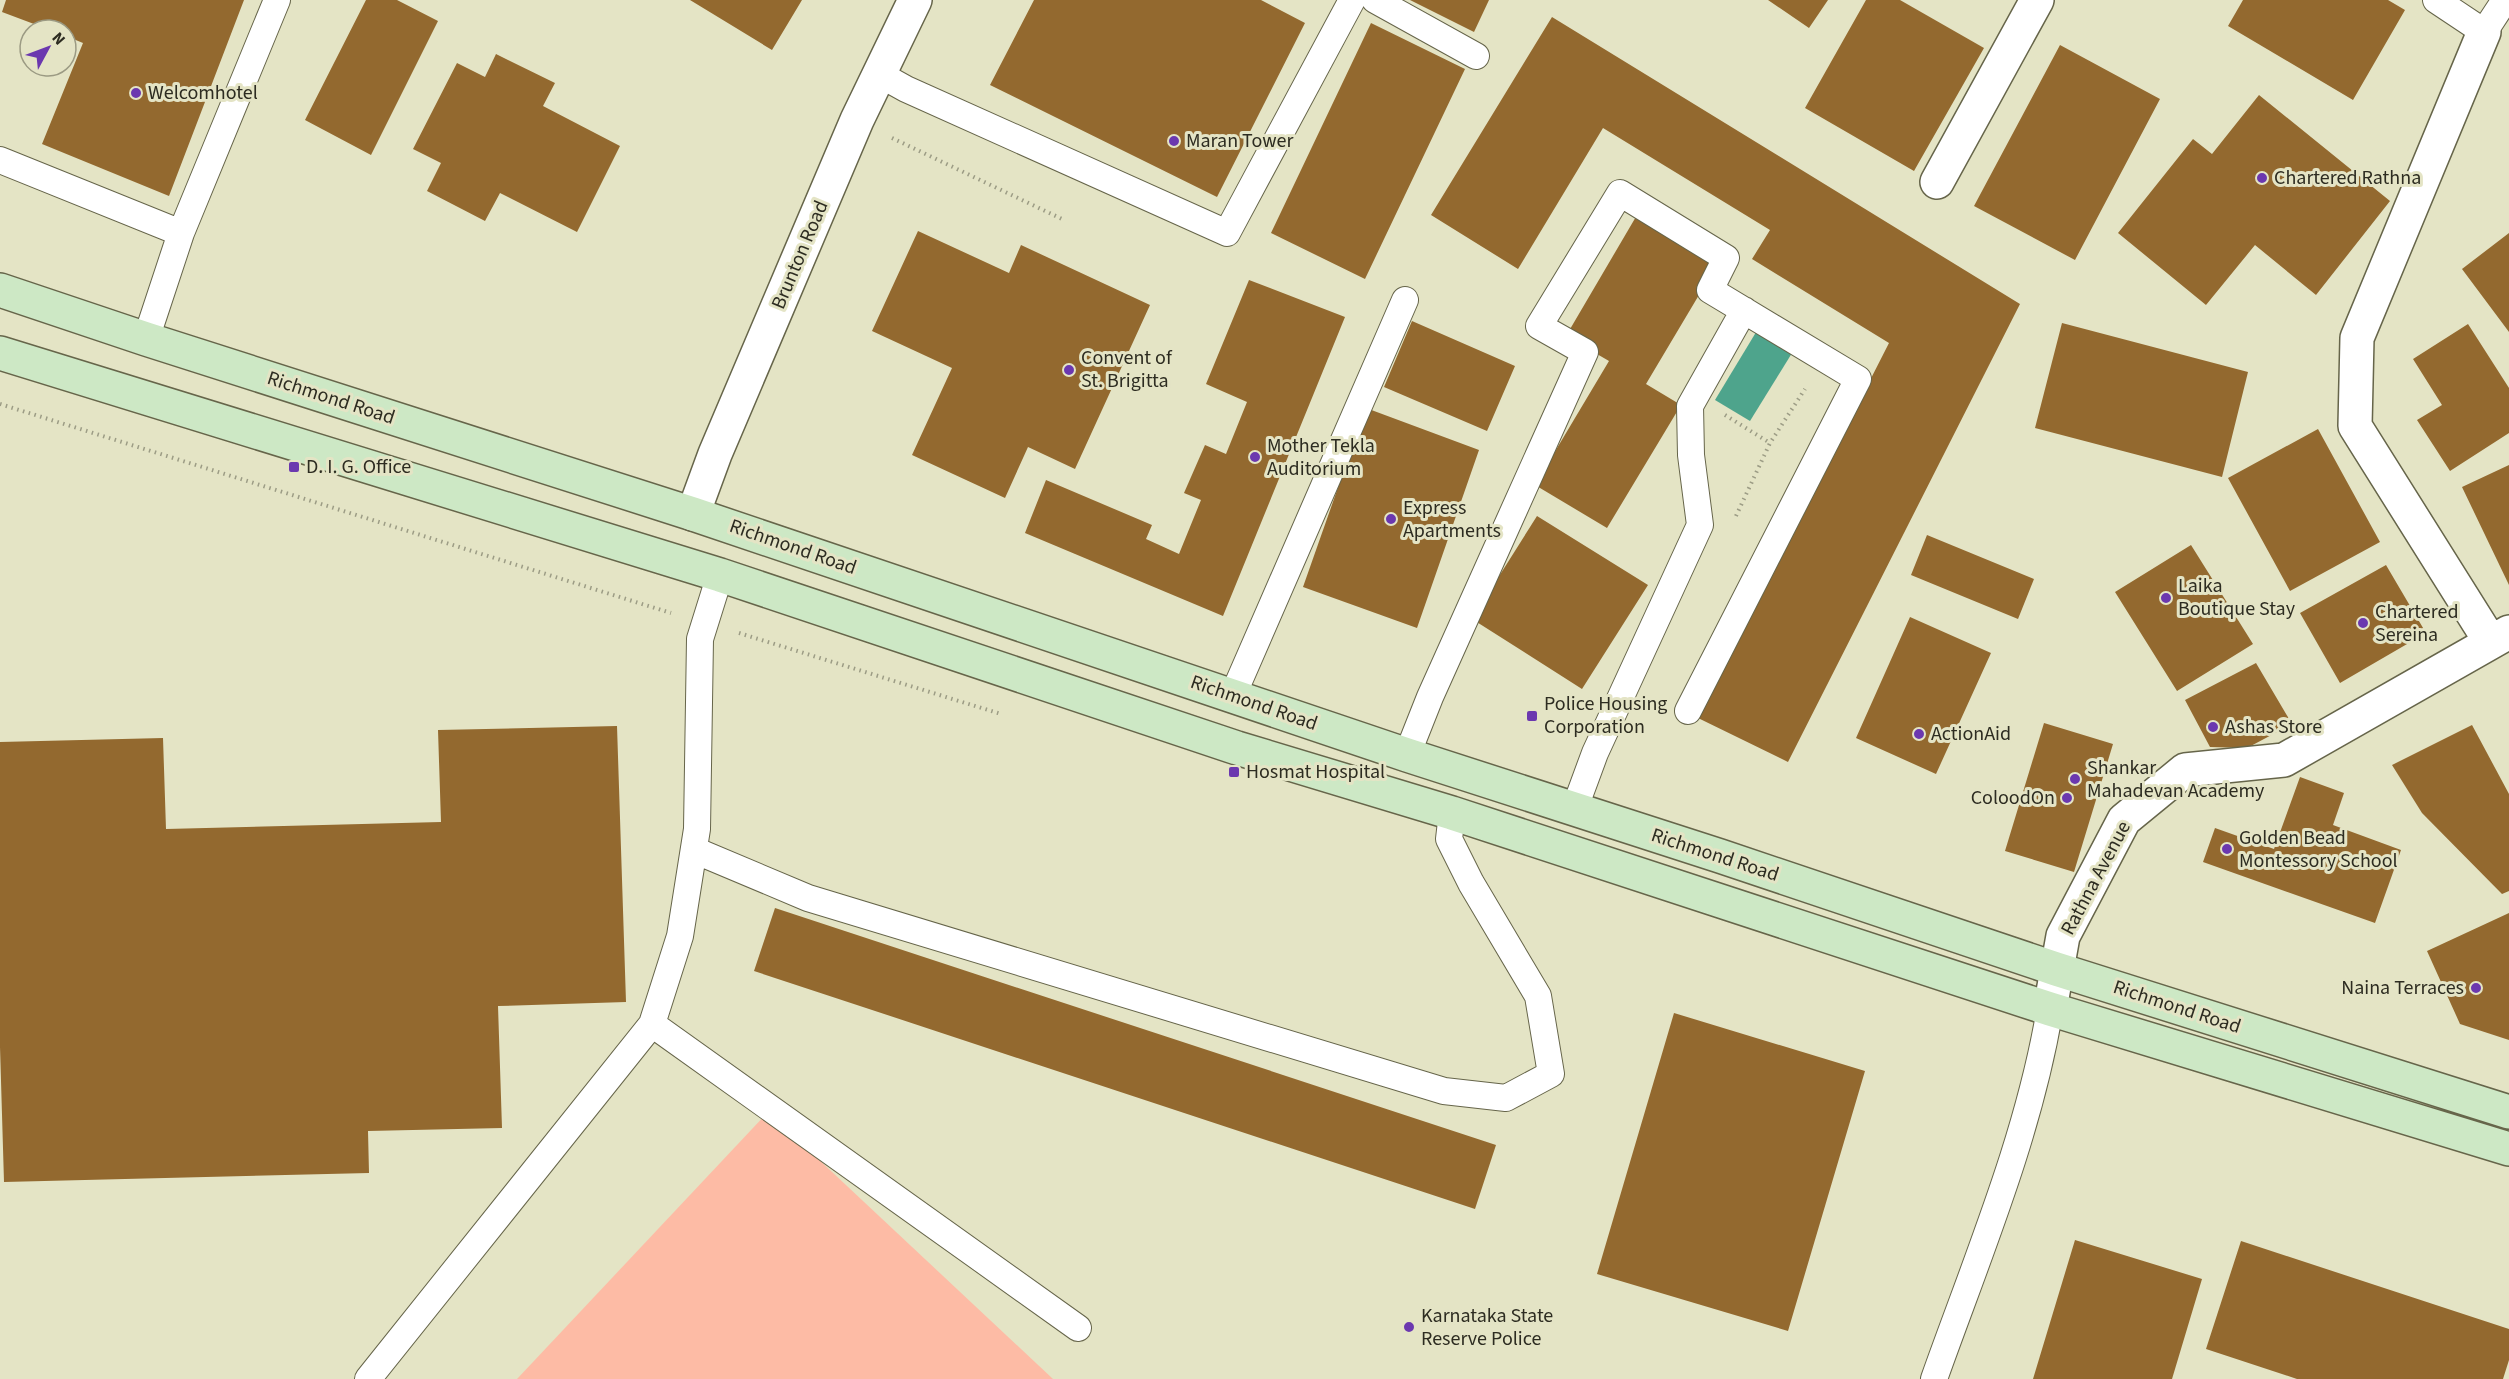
<svg xmlns="http://www.w3.org/2000/svg" width="2509" height="1379" font-family="'Source Sans 3',sans-serif">
	<style>
		.green { fill: #fdbba5 }
		.water { fill: #4ea48c }
		.building { fill: #93692f }
		.lines { fill: none; stroke-linecap: round; stroke-linejoin: round }
		.service-casing { stroke: #66654a; stroke-width: 28 }
		.minor-casing { stroke: #66654a; stroke-width: 36 }
		.secondary-casing { stroke: #66654a; stroke-width: 36 }
		.path { stroke: #9c9c85; stroke-width: 4; stroke-dasharray: 1.5 4.5; stroke-linecap: butt }
		.service { stroke: #fff; stroke-width: 26 }
		.minor { stroke: #fff; stroke-width: 33 }
		.secondary { stroke: #cde8c5; stroke-width: 33 }
		.poi-dot { fill: #6b38af; stroke: #e4e4c5; stroke-width: 2 }
		.labels { text-anchor: middle; dominant-baseline: central; stroke-width: 6; stroke-linejoin: round; paint-order: stroke }
		.poi-label { font-size: 20px; fill: #2d2c21; stroke: #e4e4c5; text-anchor: start }
		.street-label { font-size: 20px; fill: #2d2c21; stroke: #e4e4c5 }
	</style>
	<rect width="100%" height="100%" fill="#e4e4c5"/>
	<!-- green -->
	<path class="green" d="M 768,1112 L 1053,1379 L 517,1379 Z"/>
	<!-- water -->
	<path class="water" d="M 1761,324 L 1797,345 L 1750,421 L 1715,400 Z"/>
	<!-- building -->
	<path class="building" d="M 6,0 L 244,0 L 169,196 L 42,144 L 83,43 L 66,36 L 66,30 L 50,30 L 2,12 Z
		M 366,0 L 397,0 L 438,21 L 371,155 L 305,120 Z
		M 690,0 L 802,0 L 772,50 Z
		M 1034,0 L 1261,0 L 1305,23 L 1217,197 L 990,85 Z
		M 1410,0 L 1489,0 L 1474,32 Z
		M 1768,0 L 1828,0 L 1809,28 Z
		M 1866,0 L 1900,0 L 1984,48 L 1914,171 L 1805,108 Z
		M 2243,0 L 2388,0 L 2405,10 L 2353,100 L 2228,26 Z
		M 1552,17 L 2020,304 L 1788,762 L 1698,718 L 1889,343 L 1752,259 L 1770,230 L 1603,128 L 1518,269 L 1431,215 Z
		M 1371,23 L 1465,69 L 1365,279 L 1271,233 Z
		M 2060,45 L 2160,99 L 2075,260 L 1974,206 Z
		M 496,54 L 555,83 L 543,106 L 620,146 L 577,232 L 500,193 L 485,221 L 427,191 L 441,163 L 413,149 L 457,63 L 485,77 Z
		M 2259,95 L 2390,201 L 2316,295 L 2255,245 L 2206,305 L 2118,233 L 2193,139 L 2212,154 Z
		M 1637,215 L 1718,263 L 1646,384 L 1681,405 L 1607,528 L 1535,485 L 1609,361 L 1566,336 Z
		M 918,231 L 1009,273 L 1021,245 L 1150,305 L 1075,469 L 1028,447 L 1005,498 L 912,455 L 952,368 L 872,331 Z
		M 2509,233 L 2509,332 L 2462,269 Z
		M 1249,280 L 1345,317 L 1223,616 L 1025,533 L 1046,480 L 1152,525 L 1146,539 L 1179,554 L 1201,500 L 1184,493 L 1205,445 L 1226,454 L 1247,402 L 1206,384 Z
		M 1412,321 L 1515,366 L 1487,431 L 1384,387 Z
		M 2062,323 L 2248,372 L 2222,477 L 2035,428 Z
		M 2468,324 L 2509,388 L 2509,433 L 2450,471 L 2417,420 L 2442,405 L 2413,359 Z
		M 1366,408 L 1479,450 L 1417,628 L 1303,587 Z
		M 2318,429 L 2380,542 L 2290,591 L 2228,478 Z
		M 2509,465 L 2509,585 L 2462,487 Z
		M 1537,516 L 1648,585 L 1582,689 L 1472,619 Z
		M 1927,535 L 2034,579 L 2018,619 L 1911,575 Z
		M 2191,545 L 2253,644 L 2177,691 L 2115,592 Z
		M 2386,565 L 2426,633 L 2340,683 L 2300,613 Z
		M 1910,617 L 1991,653 L 1936,774 L 1856,738 Z
		M 2256,663 L 2292,724 L 2247,748 L 2210,747 L 2185,700 Z
		M 2044,723 L 2113,744 L 2074,872 L 2005,851 Z
		M 2472,725 L 2509,794 L 2509,891 L 2502,894 L 2422,813 L 2392,765 Z
		M 617,726 L 626,1002 L 498,1006 L 502,1128 L 368,1131 L 369,1173 L 4,1182 L 0,1047 L 0,742 L 163,738 L 166,829 L 441,822 L 438,730 Z
		M 2300,777 L 2344,793 L 2333,825 L 2401,850 L 2375,923 L 2203,862 L 2215,828 L 2274,849 Z
		M 775,908 L 1496,1145 L 1475,1209 L 754,971 Z
		M 2509,913 L 2509,1040 L 2460,1024 L 2427,951 Z
		M 1674,1013 L 1865,1071 L 1788,1331 L 1597,1274 Z
		M 2075,1240 L 2202,1279 L 2172,1379 L 2033,1379 Z
		M 2241,1241 L 2509,1329 L 2509,1360 L 2503,1379 L 2297,1379 L 2206,1349 Z"/>
	<g class="lines">
		<!-- service casing -->
		<g class="service-casing">
			<path id="service" d="M 1375,0 L 1476,56
				M 2436,0 L 2484,32 L 2505,0
				M 879,74 L 906,89 L 1227,233 L 1352,0
				M 0,160 L 181,233
				M 146,339 L 181,233 L 277,0
				M 1233,695 L 1405,300
				M 1407,755 L 1430,697 L 1585,352 L 1539,326 L 1620,193 L 1726,258 L 1710,290 L 1858,379 L 1688,711
				M 1574,810 L 1595,753 L 1700,525 L 1691,455 L 1690,406 L 1744,310
				M 694,850 L 808,898 L 1444,1091 L 1506,1098 L 1551,1074 L 1538,996 L 1471,883 L 1449,839 L 1452,813
				M 652,1024 L 1078,1328
				M 368,1379 L 652,1024 L 680,936 L 697,829 L 700,639 L 720,575
				M 1934,1379 C 1977,1258 2029,1136 2050,1009"/>
		</g>
		<!-- minor casing -->
		<g class="minor-casing">
			<path id="minor" d="M 2484,32 L 2357,338 L 2355,426 L 2490,641
				M 1937,182 L 2037,0
				M 693,514 L 715,454 L 857,120 L 915,0
				M 2050,1009 L 2063,936 L 2124,820 L 2185,770 L 2284,760 L 2509,632"/>
		</g>
		<!-- secondary casing -->
		<g class="secondary-casing">
			<path id="secondary" d="M 0,290 L 146,339 L 693,514 L 1407,755 L 1720,856 L 2056,969 L 2509,1112
				M 0,353 L 720,575 L 1237,748 L 1452,813 L 2050,1009 L 2509,1149"/>
		</g>
		<!-- path -->
		<path class="path" d="M 892,138 L 1062,219
			M 0,404 L 671,613
			M 1725,415 L 1770,443
			M 1736,516 L 1770,443 L 1805,389
			M 739,633 L 1001,714"/>
		<!-- service -->
		<use href="#service" class="service"/>
		<!-- minor -->
		<use href="#minor" class="minor"/>
		<!-- secondary -->
		<use href="#secondary" class="secondary"/>
	</g>
	<!-- markers -->
	<g class="poi-dot">
		<circle cx="136" cy="93" r="6"/>
		<circle cx="1174" cy="141" r="6"/>
		<circle cx="2262" cy="178" r="6"/>
		<circle cx="1069" cy="370" r="6"/>
		<circle cx="1255" cy="457" r="6"/>
		<rect x="288" y="461" width="12" height="12" rx="3"/>
		<circle cx="1391" cy="519" r="6"/>
		<circle cx="2166" cy="598" r="6"/>
		<circle cx="2363" cy="623" r="6"/>
		<rect x="1526" y="710" width="12" height="12" rx="3"/>
		<circle cx="2213" cy="727" r="6"/>
		<circle cx="1919" cy="734" r="6"/>
		<rect x="1228" y="766" width="12" height="12" rx="3"/>
		<circle cx="2075" cy="779" r="6"/>
		<circle cx="2067" cy="798" r="6"/>
		<circle cx="2227" cy="849" r="6"/>
		<circle cx="2476" cy="988" r="6"/>
		<circle cx="1409" cy="1327" r="6"/>
	</g>
	<g class="labels">
		<!-- poi labels -->
		<g class="poi-label">
			<text x="148" y="93">Welcomhotel</text>
			<text x="1186" y="141">Maran Tower</text>
			<text x="2274" y="178">Chartered Rathna</text>
			<text x="1081" y="358">Convent of<tspan x="1081" dy="23">St. Brigitta</tspan></text>
			<text x="1267" y="446">Mother Tekla<tspan x="1267" dy="23">Auditorium</tspan></text>
			<text x="306" y="467">D. I. G. Office</text>
			<text x="1403" y="508">Express<tspan x="1403" dy="23">Apartments</tspan></text>
			<text x="2178" y="586">Laika<tspan x="2178" dy="23">Boutique Stay</tspan></text>
			<text x="2375" y="612">Chartered<tspan x="2375" dy="23">Sereina</tspan></text>
			<text x="1544" y="704">Police Housing<tspan x="1544" dy="23">Corporation</tspan></text>
			<text x="2225" y="727">Ashas Store</text>
			<text x="1931" y="734">ActionAid</text>
			<text x="2087" y="768">Shankar<tspan x="2087" dy="23">Mahadevan Academy</tspan></text>
			<text x="1246" y="772">Hosmat Hospital</text>
			<text x="2055" y="798" text-anchor="end">ColoodOn</text>
			<text x="2239" y="838">Golden Bead<tspan x="2239" dy="23">Montessory School</tspan></text>
			<text x="2464" y="988" text-anchor="end">Naina Terraces</text>
			<text x="1421" y="1316">Karnataka State<tspan x="1421" dy="23">Reserve Police</tspan></text>
		</g>
		<!-- street labels -->
		<g class="street-label">
			<text transform="translate(800 255) rotate(-67)">Brunton Road</text>
			<text transform="translate(331 398) rotate(18)">Richmond Road</text>
			<text transform="translate(793 547) rotate(19)">Richmond Road</text>
			<text transform="translate(1254 703) rotate(19)">Richmond Road</text>
			<text transform="translate(1715 855) rotate(18)">Richmond Road</text>
			<text transform="translate(2096 878) rotate(-62)">Rathna Avenue</text>
			<text transform="translate(2177 1007) rotate(18)">Richmond Road</text>
		</g>
	</g>
	<!-- north arrow -->
	<g transform="translate(48 48) rotate(49)"><circle r="28" fill="#e4e4c5" stroke="#9b9a83" stroke-width="1.5"/>
	<path d="M0-4.5L10 22L0 15L-10 22Z" fill="#6b38af"/>
	<text y="-9" font-size="16" font-weight="bold" text-anchor="middle" fill="#2d2c21">N</text>
	</g>
</svg>
